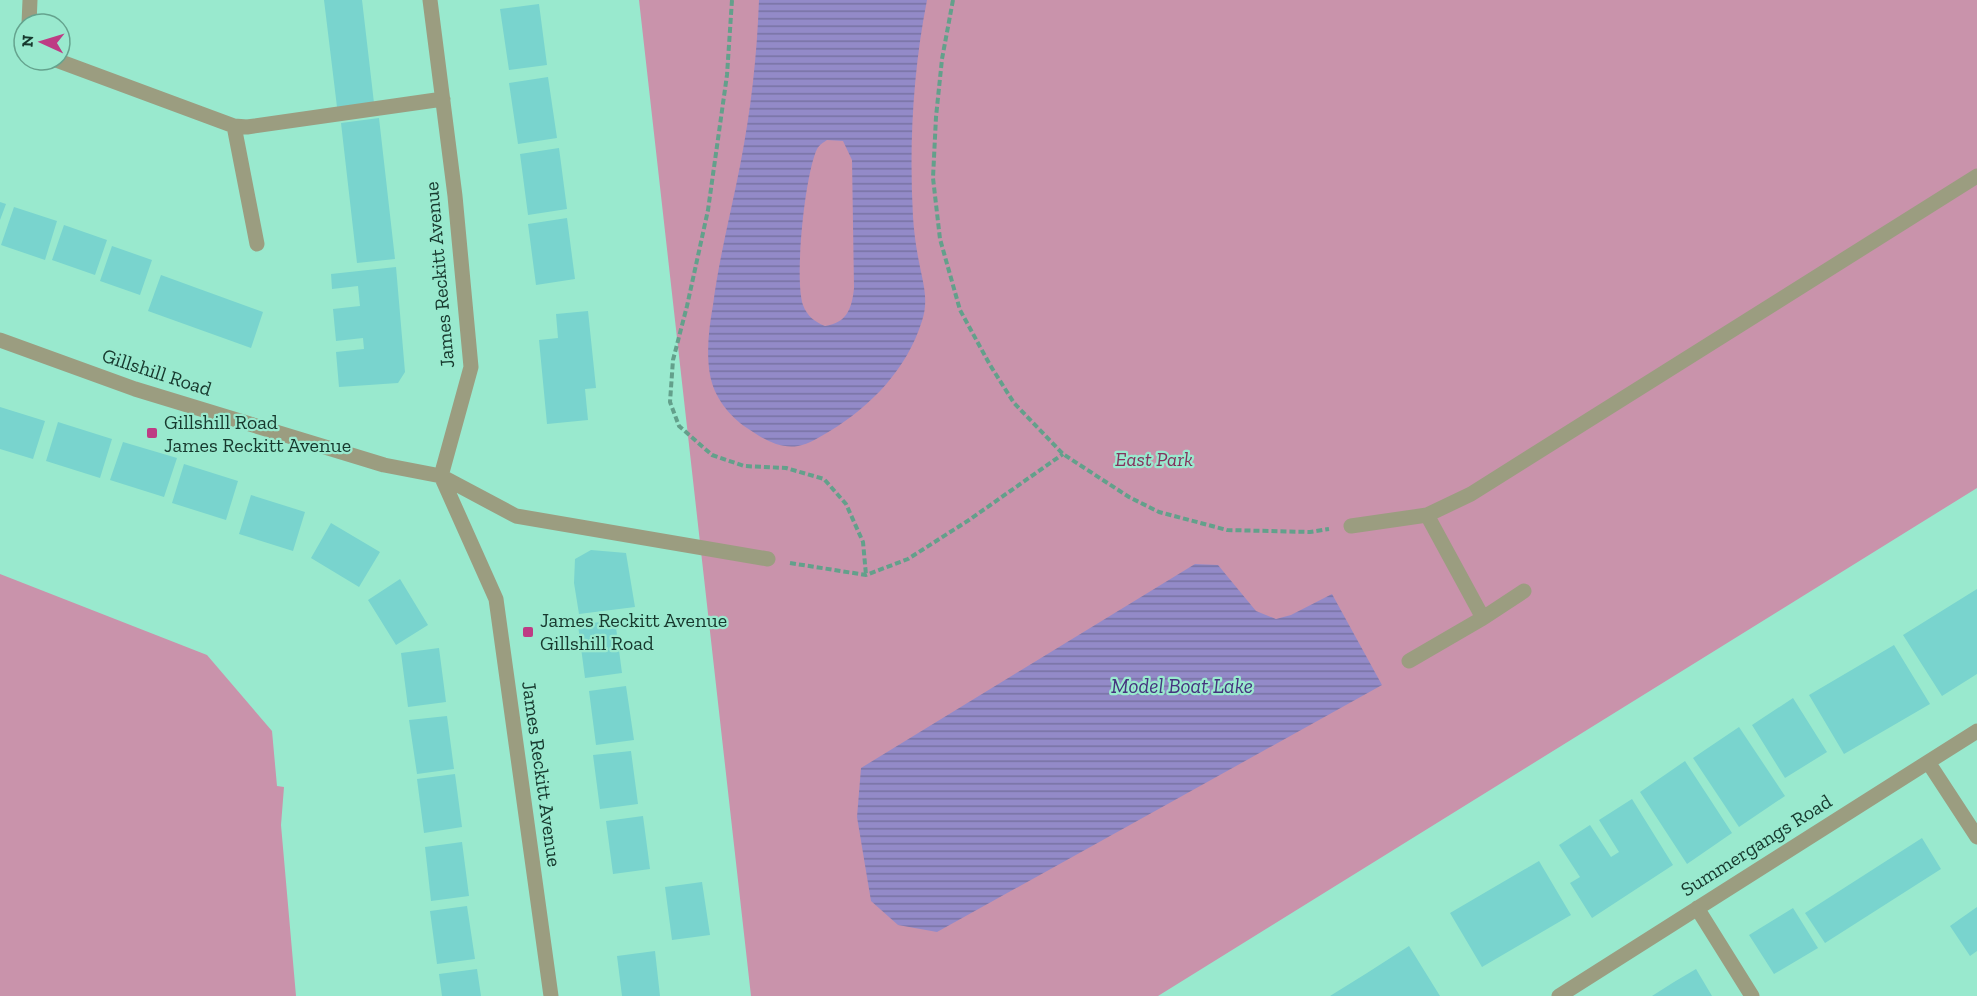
<svg xmlns="http://www.w3.org/2000/svg" width="1977" height="996" font-family="'Zilla Slab',serif">
	<style>
		.park { fill: #c993ab }
		.water { fill: url(#water-rules); fill-rule: evenodd }
		.building { fill: #79d4ce }
		.lines { fill: none; stroke-linecap: round; stroke-linejoin: round }
		.path { stroke: #63a08b; stroke-width: 4; stroke-dasharray: 6 3; stroke-linecap: butt }
		.minor { stroke: #9b9d80; stroke-width: 15 }
		.poi-dot { fill: #be3c84; stroke: #99e9ce; stroke-width: 2 }
		.labels { text-anchor: middle; dominant-baseline: central; stroke-width: 4.5; stroke-linejoin: round; paint-order: stroke }
		.street-label { font-size: 20px; fill: #17392e; stroke: #99e9ce }
		.poi-label { font-size: 20px; fill: #17392e; stroke: #99e9ce; text-anchor: start }
		.park-label { font-size: 20px; font-style: italic; fill: #84325d; stroke: #99e9ce }
		.water-label { font-size: 21px; font-style: italic; fill: #45337e; stroke: #99e9ce }
	</style>
	<defs>
		<pattern id="water-rules" width="6" height="5" patternUnits="userSpaceOnUse" patternTransform="scale(1.5)"><rect width="6" height="5" fill="#938ac8"/><path d="M0 2.5h6" fill="none" stroke="#7772a3"/></pattern>
	</defs>
	<rect width="100%" height="100%" fill="#99e9ce"/>
	<!-- park -->
	<path class="park" d="M 639,0 L 1977,0 L 1977,488 L 1158,996 L 751,996 Z
		M 0,574 L 207,655 L 272,731 L 277,786 L 284,787 L 281,825 L 296,996 L 0,996 Z"/>
	<!-- water -->
	<path class="water" d="M 759,0 L 927,0 C 913,71 909,145 913,217 C 914,232 916,247 919,262 C 923,283 929,300 922,321 C 907,369 871,406 830,431 C 820,437 809,444 798,446 C 778,449 762,438 747,428 C 729,416 714,397 710,375 C 706,352 709,327 713,305 C 719,258 731,212 740,166 C 751,110 757,56 759,0 ZM 827,140 L 843,141 L 852,160 L 854,288 C 852,308 847,323 825,326 C 815,322 807,316 803,305 C 794,279 805,174 817,149 C 820,144 823,143 827,140 Z
		M 1195,564 L 1218,565 L 1256,611 L 1276,619 L 1291,615 L 1332,594 L 1382,685 L 937,932 L 898,925 L 871,901 L 857,817 L 861,768 Z"/>
	<!-- building -->
	<path class="building" d="M 324,0 L 362,0 L 374,103 L 337,107 Z
		M 539,4 L 547,65 L 509,70 L 500,9 Z
		M 548,77 L 557,138 L 518,144 L 509,83 Z
		M 379,118 L 395,259 L 357,263 L 341,123 Z
		M 559,148 L 567,209 L 528,215 L 520,154 Z
		M 0,202 L 6,204 L 0,220 Z
		M 14,207 L 57,221 L 45,260 L 1,245 Z
		M 567,218 L 575,279 L 536,285 L 528,224 Z
		M 64,225 L 107,240 L 95,275 L 52,260 Z
		M 112,246 L 152,260 L 140,295 L 100,281 Z
		M 396,267 L 405,372 L 398,383 L 339,387 L 336,352 L 364,349 L 363,338 L 336,341 L 333,309 L 360,306 L 358,286 L 332,289 L 331,274 Z
		M 161,275 L 263,312 L 251,348 L 148,311 Z
		M 588,311 L 596,388 L 585,389 L 588,420 L 547,424 L 539,340 L 558,338 L 556,314 Z
		M 0,407 L 45,421 L 33,459 L 0,449 Z
		M 58,422 L 112,439 L 100,478 L 46,461 Z
		M 123,442 L 177,458 L 164,497 L 110,480 Z
		M 184,464 L 238,481 L 226,520 L 172,503 Z
		M 251,495 L 305,512 L 293,551 L 239,534 Z
		M 331,523 L 380,552 L 359,587 L 311,558 Z
		M 591,550 L 626,553 L 635,607 L 579,614 L 574,583 L 575,559 Z
		M 400,579 L 428,625 L 396,645 L 368,600 Z
		M 1977,589 L 1977,674 L 1942,696 L 1903,635 Z
		M 615,620 L 622,673 L 585,678 L 578,625 Z
		M 1894,645 L 1930,704 L 1844,754 L 1809,695 Z
		M 439,648 L 446,702 L 408,707 L 401,653 Z
		M 626,686 L 634,740 L 596,745 L 589,691 Z
		M 1793,698 L 1827,752 L 1785,778 L 1752,725 Z
		M 447,716 L 454,769 L 417,774 L 409,720 Z
		M 1739,727 L 1785,796 L 1739,827 L 1693,758 Z
		M 631,751 L 638,804 L 600,809 L 593,755 Z
		M 1685,761 L 1732,833 L 1687,864 L 1640,792 Z
		M 455,774 L 462,827 L 424,833 L 417,779 Z
		M 1632,799 L 1673,865 L 1592,918 L 1570,883 L 1580,877 L 1559,845 L 1590,825 L 1611,857 L 1619,852 L 1599,820 Z
		M 643,816 L 650,869 L 613,874 L 606,821 Z
		M 1922,838 L 1941,869 L 1825,943 L 1805,913 Z
		M 462,842 L 469,896 L 431,901 L 425,847 Z
		M 1539,861 L 1571,915 L 1482,967 L 1450,913 Z
		M 702,882 L 710,935 L 672,940 L 665,887 Z
		M 467,906 L 475,959 L 437,964 L 430,911 Z
		M 1977,907 L 1977,951 L 1970,956 L 1950,926 Z
		M 1793,908 L 1818,948 L 1774,974 L 1749,935 Z
		M 1409,946 L 1440,996 L 1330,996 L 1367,973 Z
		M 655,951 L 660,996 L 622,996 L 617,956 Z
		M 477,969 L 481,996 L 442,996 L 439,974 Z
		M 1696,969 L 1712,996 L 1652,996 L 1674,982 Z"/>
	<g class="lines">
		<!-- path -->
		<path class="path" d="M 732,0 L 727,75 L 708,210 L 687,306 L 673,360 L 670,402 L 679,426 L 712,455 L 744,466 L 786,468 L 824,479 L 846,504 L 863,542 L 866,575
			M 953,0 L 942,59 L 936,117 L 933,178 L 940,239 L 960,310 L 990,365 L 1014,403 L 1063,454 L 1129,497 L 1159,512 L 1227,530 L 1310,532 L 1329,529
			M 790,563 L 866,575 L 908,559 L 969,520 L 1063,454"/>
		<!-- minor -->
		<path class="minor" d="M 430,0 L 455,196 L 471,367 L 441,476 L 496,599 L 551,996
			M 29,24 L 30,0
			M 56,60 L 234,126 L 257,244
			M 234,126 L 247,127 L 443,99
			M 0,340 L 135,389 L 384,465 L 441,476 L 516,516 L 768,559
			M 1351,526 L 1427,515 L 1471,494 L 1977,176
			M 1483,618 L 1524,591
			M 1409,661 L 1483,618 L 1427,515
			M 1928,762 L 1977,837
			M 1697,908 L 1752,996
			M 1559,996 L 1977,731"/>
	</g>
	<!-- markers -->
	<g class="poi-dot">
		<rect x="146" y="427" width="12" height="12" rx="3"/>
		<rect x="522" y="626" width="12" height="12" rx="3"/>
	</g>
	<g class="labels">
		<!-- street labels -->
		<g class="street-label">
			<text transform="translate(439 275) rotate(-95)">James Reckitt Avenue</text>
			<text transform="translate(157 372) rotate(18)">Gillshill Road</text>
			<text transform="translate(542 774) rotate(82)">James Reckitt Avenue</text>
			<text transform="translate(1756 845) rotate(-32)">Summergangs Road</text>
		</g>
		<!-- poi labels -->
		<g class="poi-label">
			<text x="164" y="422">Gillshill Road<tspan x="164" dy="23">James Reckitt Avenue</tspan></text>
			<text x="540" y="620">James Reckitt Avenue<tspan x="540" dy="23">Gillshill Road</tspan></text>
		</g>
		<!-- park labels -->
		<g class="park-label">
			<text x="1154" y="459">East Park</text>
		</g>
		<!-- water labels -->
		<g class="water-label">
			<text x="1182" y="685">Model Boat Lake</text>
		</g>
	</g>
	<!-- north arrow -->
	<g transform="translate(42 42) rotate(274)"><circle r="28" fill="#99e9ce" stroke="#65a38e" stroke-width="1.5"/>
	<path d="M0-4.5L10 22L0 15L-10 22Z" fill="#be3c84"/>
	<text y="-9" font-size="16" font-weight="bold" text-anchor="middle" fill="#17392e">N</text>
	</g>
</svg>
